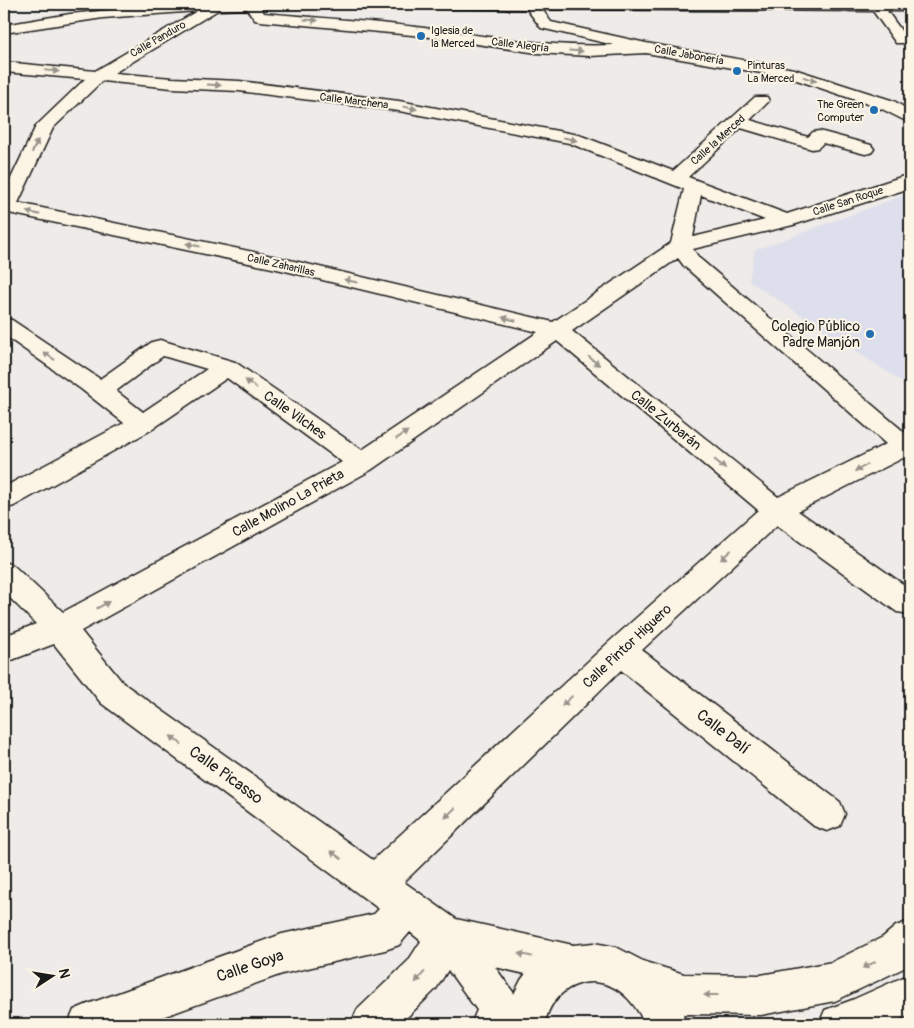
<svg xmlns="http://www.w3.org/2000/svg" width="914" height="1028" font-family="Pangolin,sans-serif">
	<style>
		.built { fill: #dedfec }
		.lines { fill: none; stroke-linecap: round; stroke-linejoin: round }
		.minor-casing { stroke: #1c1c1c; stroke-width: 3 }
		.major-casing { stroke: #1c1c1c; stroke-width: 3 }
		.minor { fill: #fcf5e5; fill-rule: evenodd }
		.major { fill: #fcf5e5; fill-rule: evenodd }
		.oneway { fill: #97938b }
		.poi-dot { fill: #1f6fb2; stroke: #fcf5e5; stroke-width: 2 }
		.labels { text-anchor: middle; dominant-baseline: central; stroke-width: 4; stroke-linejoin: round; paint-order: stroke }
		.far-poi-label { font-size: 11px; fill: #1c1c1c; stroke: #fcf5e5; text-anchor: start }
		.far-street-label { font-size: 11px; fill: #1c1c1c; stroke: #fcf5e5 }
		.poi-label { font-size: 14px; fill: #1c1c1c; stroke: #fcf5e5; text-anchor: end }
		.street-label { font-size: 14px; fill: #1c1c1c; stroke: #fcf5e5 }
		.near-street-label { font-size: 16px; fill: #1c1c1c; stroke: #fcf5e5 }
	</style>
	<rect width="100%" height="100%" fill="#eeebe8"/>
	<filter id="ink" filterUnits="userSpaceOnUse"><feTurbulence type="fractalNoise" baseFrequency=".02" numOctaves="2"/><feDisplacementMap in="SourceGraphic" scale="10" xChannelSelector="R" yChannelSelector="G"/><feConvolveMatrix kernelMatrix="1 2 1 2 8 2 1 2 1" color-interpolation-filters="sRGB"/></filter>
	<g filter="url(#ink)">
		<!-- built -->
		<path class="built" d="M 910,193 L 910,387 L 749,281 L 755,250 Z"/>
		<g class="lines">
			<!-- minor casing -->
			<g class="minor-casing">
				<path id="minor" d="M 169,4 L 276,4 L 274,7 L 261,8 L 264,13 C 318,18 371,21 424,28 C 488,36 550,48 614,45 L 541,28 L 527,9 L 423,8 L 416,4 L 910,4 L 910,11 L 887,11 L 908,40 L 906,43 L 896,43 L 873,11 L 542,9 L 551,22 L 646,43 L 794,69 L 894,101 L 910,111 L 910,123 L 882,109 L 791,78 L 646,53 L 589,56 L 537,53 L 423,36 L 260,21 L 255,20 L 247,9 L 218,10 L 114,73 L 172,78 L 239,81 L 399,101 L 579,135 L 673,171 L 755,97 L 767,97 L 769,101 L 750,120 L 808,137 L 813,132 L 819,131 L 871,145 L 874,149 L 871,153 L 865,154 L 823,143 L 818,148 L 812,149 L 741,128 L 688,177 L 787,214 L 910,174 L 910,187 L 904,190 L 793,225 L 693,249 L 699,258 L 910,437 L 910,460 L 903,458 L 798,511 L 910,589 L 910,614 L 897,612 L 777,525 L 642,650 L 840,802 L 845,814 L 840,826 L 827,831 L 814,826 L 621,670 L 404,882 L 456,919 L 573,945 L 587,951 L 593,965 L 587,979 L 573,985 L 495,967 L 526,1010 L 532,1024 L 487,1024 L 448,970 L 436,989 L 400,1024 L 351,1024 L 357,1010 L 408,961 L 421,941 L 410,932 L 399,945 L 385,950 L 282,974 L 143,1024 L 68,1024 L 74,1010 L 88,1004 L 282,934 L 374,914 L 379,909 L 101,703 L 54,644 L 4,663 L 4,636 L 36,624 L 4,592 L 4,562 L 14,566 L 63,612 L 342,462 L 227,378 L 151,430 L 14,506 L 4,509 L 4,487 L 124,423 L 81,389 L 4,335 L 4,318 L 12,320 L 100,379 L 152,342 L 160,340 L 235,362 L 362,450 L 538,332 L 277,269 L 4,212 L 4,193 L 36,126 L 85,79 L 4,72 L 4,62 L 95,71 L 197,11 L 103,18 L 4,33 L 4,25 L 70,14 ZM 102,81 L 172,88 L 239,91 L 399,111 L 569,143 L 684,189 L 671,243 L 553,322 L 277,257 L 18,203 L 53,128 ZM 701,195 L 765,220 L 693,237 ZM 678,258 L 684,266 L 886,444 L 778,497 L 572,331 ZM 557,341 L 758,510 L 609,642 L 373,860 L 123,683 L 81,631 L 371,470 ZM 163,356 L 207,369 L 143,412 L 116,391 Z"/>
			</g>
			<!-- major casing -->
			<g class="major-casing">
				<path id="major" d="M 910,921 L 910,965 L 835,1001 L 761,1015 L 683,1014 L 687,1024 L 645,1024 C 640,1013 632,1001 622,993 C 592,969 551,987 545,1024 L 471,1024 L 477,1010 L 513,996 L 521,980 L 531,967 L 544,957 L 573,945 L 594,943 L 616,947 L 645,962 L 684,974 L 761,975 L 832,962 L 883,937 L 896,926 Z
					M 910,974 L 910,1015 L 890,1024 L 819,1024 L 825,1010 L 852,1000 Z"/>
			</g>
			<!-- minor -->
			<use href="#minor" class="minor"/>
			<!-- major -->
			<use href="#major" class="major"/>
		</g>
		<!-- one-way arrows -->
		<defs><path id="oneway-solid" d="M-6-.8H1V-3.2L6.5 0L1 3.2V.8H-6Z" transform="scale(1.25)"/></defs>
		<g class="oneway">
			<use href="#oneway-solid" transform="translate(311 20) rotate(4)"/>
			<use href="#oneway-solid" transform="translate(576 51) rotate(4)"/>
			<use href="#oneway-solid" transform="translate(52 71) rotate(5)"/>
			<use href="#oneway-solid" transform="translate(810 79) rotate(18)"/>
			<use href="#oneway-solid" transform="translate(214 85) rotate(3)"/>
			<use href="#oneway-solid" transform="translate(410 108) rotate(11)"/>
			<use href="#oneway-solid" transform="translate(570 139) rotate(14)"/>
			<use href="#oneway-solid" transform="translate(35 146) rotate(-65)"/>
			<use href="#oneway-solid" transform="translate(33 213) rotate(-166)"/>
			<use href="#oneway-solid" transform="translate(193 245) rotate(-168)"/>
			<use href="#oneway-solid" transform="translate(351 281) rotate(-167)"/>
			<use href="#oneway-solid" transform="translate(509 319) rotate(-166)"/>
			<use href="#oneway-solid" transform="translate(49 356) rotate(-146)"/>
			<use href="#oneway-solid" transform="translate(594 361) rotate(39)"/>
			<use href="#oneway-solid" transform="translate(251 384) rotate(-145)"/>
			<use href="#oneway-solid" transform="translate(402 435) rotate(-34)"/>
			<use href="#oneway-solid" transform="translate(720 464) rotate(39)"/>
			<use href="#oneway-solid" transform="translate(861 468) rotate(153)"/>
			<use href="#oneway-solid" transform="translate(726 555) rotate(138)"/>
			<use href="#oneway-solid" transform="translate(103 605) rotate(-29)"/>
			<use href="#oneway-solid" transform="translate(567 701) rotate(136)"/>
			<use href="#oneway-solid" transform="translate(176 740) rotate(-144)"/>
			<use href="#oneway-solid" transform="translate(450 813) rotate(136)"/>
			<use href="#oneway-solid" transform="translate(336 855) rotate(-144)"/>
			<use href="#oneway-solid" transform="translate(525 955) rotate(-168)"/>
			<use href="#oneway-solid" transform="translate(869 965) rotate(154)"/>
			<use href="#oneway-solid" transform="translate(420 977) rotate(131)"/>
			<use href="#oneway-solid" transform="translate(711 995) rotate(-180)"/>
		</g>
	</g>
	<!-- markers -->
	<g class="poi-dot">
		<circle cx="421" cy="36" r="5"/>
		<circle cx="737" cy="71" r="5"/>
		<circle cx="874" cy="110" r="5"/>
		<circle cx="870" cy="334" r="5"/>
	</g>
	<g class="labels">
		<!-- far-poi labels -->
		<g class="far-poi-label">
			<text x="431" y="30">Iglesia de<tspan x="431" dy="13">la Merced</tspan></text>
			<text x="747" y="65">Pinturas<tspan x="747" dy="13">La Merced</tspan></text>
			<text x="864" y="104" text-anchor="end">The Green<tspan x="864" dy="13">Computer</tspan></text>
		</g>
		<!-- far-street labels -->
		<g class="far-street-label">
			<text transform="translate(158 39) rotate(-30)">Calle Panduro</text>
			<text transform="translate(520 45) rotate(7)">Calle Alegría</text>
			<text transform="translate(689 55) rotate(10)">Calle Jabonería</text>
			<text transform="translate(354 101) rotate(7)">Calle Marchena</text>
			<text transform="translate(718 140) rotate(-42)">Calle la Merced</text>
			<text transform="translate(848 201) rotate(-18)">Calle San Roque</text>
			<text transform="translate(281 265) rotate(13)">Calle Zaharillas</text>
		</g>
		<!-- poi labels -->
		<g class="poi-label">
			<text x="860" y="326">Colegio Público<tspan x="860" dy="16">Padre Manjón</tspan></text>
		</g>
		<!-- street labels -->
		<g class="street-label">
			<text transform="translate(295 415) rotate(35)">Calle Vilches</text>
			<text transform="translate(666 420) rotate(39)">Calle Zurbarán</text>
			<text transform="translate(288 503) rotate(-29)">Calle Molino La Prieta</text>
			<text transform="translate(627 646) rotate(-43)">Calle Pintor Higuero</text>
		</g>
		<!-- near-street labels -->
		<g class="near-street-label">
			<text transform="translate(723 732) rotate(38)">Calle Dalí</text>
			<text transform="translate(226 775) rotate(36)">Calle Picasso</text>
			<text transform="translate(250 966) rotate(-19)">Calle Goya</text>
		</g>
	</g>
	<!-- margin -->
	<rect width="914" height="1028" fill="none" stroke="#fcf5e5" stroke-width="20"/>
	<rect x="10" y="10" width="894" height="1008" fill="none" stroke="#1c1c1c" stroke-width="2" filter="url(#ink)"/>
	<!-- north arrow -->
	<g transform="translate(52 976) rotate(78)" stroke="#fcf5e5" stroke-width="4" paint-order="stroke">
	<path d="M0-4L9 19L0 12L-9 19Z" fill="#1c1c1c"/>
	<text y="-8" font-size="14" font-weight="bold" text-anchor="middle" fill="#1c1c1c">N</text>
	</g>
</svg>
